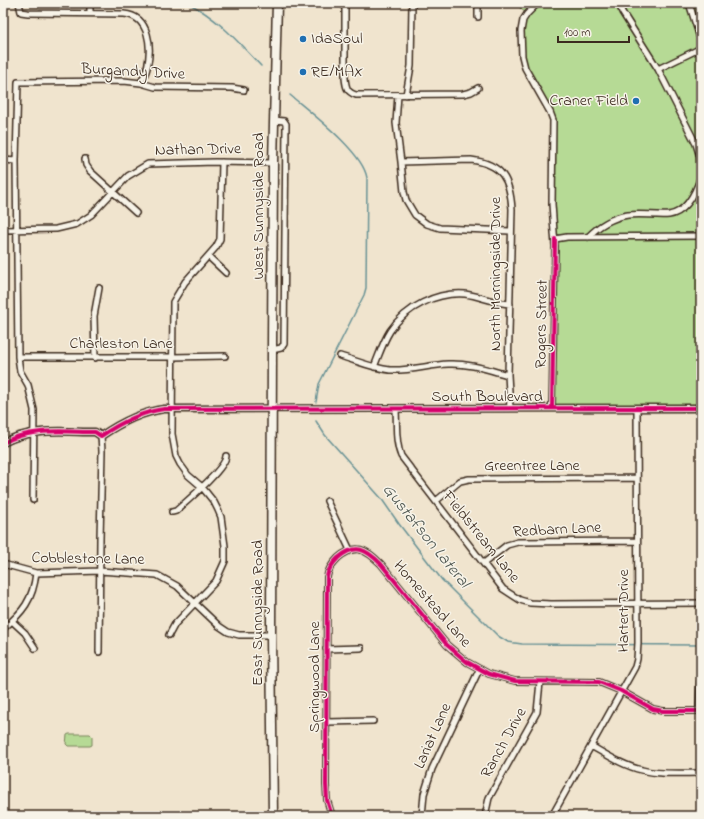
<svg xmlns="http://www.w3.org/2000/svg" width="704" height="819" font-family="'Indie Flower',sans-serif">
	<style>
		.green { fill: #b6da95; stroke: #78825a }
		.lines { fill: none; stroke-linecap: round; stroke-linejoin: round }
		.stream { stroke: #699295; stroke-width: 1.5 }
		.minor-casing { stroke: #3b2a1e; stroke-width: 8 }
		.tertiary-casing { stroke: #3b2a1e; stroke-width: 9 }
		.primary-casing { stroke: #3b2a1e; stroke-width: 11 }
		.minor { stroke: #f7f3e8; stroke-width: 5 }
		.tertiary { stroke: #f7f3e8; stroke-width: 6 }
		.primary { stroke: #f7f3e8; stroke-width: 8 }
		.cycleway-casing { stroke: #f7f3e8; stroke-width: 6 }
		.cycleway { stroke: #d6006c; stroke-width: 4 }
		.poi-dot { fill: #1f6fb2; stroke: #f7f3e8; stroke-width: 1.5 }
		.labels { text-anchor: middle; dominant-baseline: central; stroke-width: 3; stroke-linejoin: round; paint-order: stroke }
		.poi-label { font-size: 16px; fill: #3b2a1e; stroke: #f7f3e8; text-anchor: start }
		.street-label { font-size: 16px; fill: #3b2a1e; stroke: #f7f3e8 }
		.water-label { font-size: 17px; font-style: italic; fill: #4e5650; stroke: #f7f3e8 }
	</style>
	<rect width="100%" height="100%" fill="#f0e4ce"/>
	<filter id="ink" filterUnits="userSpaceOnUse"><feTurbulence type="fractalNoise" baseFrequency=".025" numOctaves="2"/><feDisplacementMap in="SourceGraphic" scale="8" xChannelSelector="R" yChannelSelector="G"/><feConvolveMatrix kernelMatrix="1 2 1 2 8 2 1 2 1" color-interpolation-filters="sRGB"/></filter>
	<g filter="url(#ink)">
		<!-- green -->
		<path class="green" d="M 519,3 L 701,3 L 701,408 L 552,408 L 553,357 L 553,120 L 525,68 L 521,31 L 527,14 L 520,8 Z
			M 69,734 L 90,734 L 92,736 L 92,745 L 90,746 L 68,746 L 66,744 L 67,735 Z"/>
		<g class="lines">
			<!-- stream -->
			<path class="stream" d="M 188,3 C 219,19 237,41 261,66
				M 290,95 C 311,113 363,152 367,178 L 366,288 L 364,295 L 319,384 L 316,402
				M 316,421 L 325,435 L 381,498 L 399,524 L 442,580 L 498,636 L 508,642 L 522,644 L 701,645"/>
			<!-- minor casing -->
			<g class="minor-casing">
				<path id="minor" d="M 19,3 L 21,12 L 28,13 L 124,14 C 150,16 152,48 147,68 C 146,73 143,78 141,83
					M 90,3 L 90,13
					M 345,3 L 345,78 C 346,88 347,92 356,95 L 463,94 L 471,92 L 478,88
					M 478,3 L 478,17
					M 538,3 L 527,14 L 523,20 L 521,31 L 522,56 L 525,68 L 550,112 L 553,120 L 552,204 L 555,246 L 552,408
					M 619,3 L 622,12 L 658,69 L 696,144 L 701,160
					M 689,3 L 701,41
					M 658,69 L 701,48
					M 398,95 L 396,123 L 401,162 L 404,192 L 406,200 L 415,215 L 427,224 L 440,228 L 510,231
					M 406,95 L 411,66 L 412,3
					M 85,159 L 86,165 L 90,171 L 136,213
					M 3,160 L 16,161
					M 401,162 L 471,160 C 503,164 510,180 512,209 L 508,375 L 510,408
					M 3,230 L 56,229 L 77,224 L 91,215 L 128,176 L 148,164 L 215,162 L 273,163
					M 588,237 C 598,226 613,217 628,215 C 641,213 655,216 669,215 C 687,212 696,192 701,176
					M 555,239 L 567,237 L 701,236
					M 208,256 L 226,273
					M 272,350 L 281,348 L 284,344 L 286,124 L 284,121 L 274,120
					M 340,356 C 357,361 373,368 390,370 C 410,371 429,365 448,364 C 469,363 489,370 508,375
					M 18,357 L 172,357 L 225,356
					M 95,358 L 94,316 L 99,288
					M 374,367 C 379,355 383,342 390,331 C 406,307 436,292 465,294 C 480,296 495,303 510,304
					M 396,410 C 397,425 395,442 401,456 L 503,589 L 520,600 L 530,603 L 551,604 L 701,603
					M 33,500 L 34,410 L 28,385 L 20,371 L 18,357 L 16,161 L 18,82 L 124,81 L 141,83 L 155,87 L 232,88 L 244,90
					M 327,501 L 350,550
					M 436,501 L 460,481 L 469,479 L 636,478
					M 172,512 L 176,511 C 186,502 226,468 226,456
					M 484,563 L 507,545 L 518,542 L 637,541
					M 3,564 L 36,573 L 100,571 L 157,575 L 177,586 L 219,626 L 228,632 L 239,635 L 271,635
					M 12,621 L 25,633 L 35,648
					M 3,629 C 23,612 33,600 36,573
					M 169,635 L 175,624 L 216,581 L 225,561 L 225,546 L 221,517 L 218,510 L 214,502 L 202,487 L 188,475 L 180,464 L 176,456 L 172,434 L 173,302 L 185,282 L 216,247 L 220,239 L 222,162
					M 326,649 L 361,648
					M 99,652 L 100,539 L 102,451 L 101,436
					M 699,711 L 700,682
					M 327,722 L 373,721
					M 591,746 C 607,755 624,766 642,770 C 661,775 682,773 701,773
					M 332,816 L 327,800 L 326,785 L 327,577 C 328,569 333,563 338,558 C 356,543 366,549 381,564 L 447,645 L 467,662 L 489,674 L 515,681 L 599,682 L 621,691 L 653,709 L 663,711 L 701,711
					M 422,816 L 424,794 L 432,769 L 479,670
					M 485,816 L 489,798 L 537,712 L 540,682
					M 552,816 L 635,667 L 637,659 L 638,643 L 637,408"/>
			</g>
			<!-- tertiary casing -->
			<g class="tertiary-casing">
				<path id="tertiary" d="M 3,443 C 30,427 65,432 95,432 L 101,436 C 120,423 140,412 164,409 L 701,408"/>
			</g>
			<!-- primary casing -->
			<g class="primary-casing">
				<path id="primary" d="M 273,816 L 271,635 L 272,350 L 273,163 L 277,3"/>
			</g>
			<!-- minor -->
			<use href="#minor" class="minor"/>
			<!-- tertiary -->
			<use href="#tertiary" class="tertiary"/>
			<!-- primary -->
			<use href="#primary" class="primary"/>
			<!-- cycleway casing -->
			<g class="cycleway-casing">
				<path id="cycleway" d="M 552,408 L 555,239
					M 3,443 C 30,427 65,432 95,432 L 101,436 C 120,423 140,412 164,409 L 701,408
					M 332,816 L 327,800 L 326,785 L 327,577 C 328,569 333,563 338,558 C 356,543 366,549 381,564 L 447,645 L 467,662 L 489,674 L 515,681 L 599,682 L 621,691 L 653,709 L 663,711 L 701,711"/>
			</g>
			<!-- cycleway -->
			<use href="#cycleway" class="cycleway"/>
		</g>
	</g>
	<!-- markers -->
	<g class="poi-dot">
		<circle cx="303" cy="39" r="4"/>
		<circle cx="303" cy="72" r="4"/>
		<circle cx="636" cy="101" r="4"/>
	</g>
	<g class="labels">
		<!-- poi labels -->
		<g class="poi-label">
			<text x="311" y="39">IdaSoul</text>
			<text x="311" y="72">RE/MAX</text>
			<text x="628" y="101" text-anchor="end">Craner Field</text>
		</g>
		<!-- street labels -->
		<g class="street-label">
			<text transform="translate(133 72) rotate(3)">Burgandy Drive</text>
			<text transform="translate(198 150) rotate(-1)">Nathan Drive</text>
			<text transform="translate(259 206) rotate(-90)">West Sunnyside Road</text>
			<text transform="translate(496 274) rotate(-90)">North Morningside Drive</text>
			<text transform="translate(542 324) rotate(-89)">Rogers Street</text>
			<text x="121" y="344">Charleston Lane</text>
			<text x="487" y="397">South Boulevard</text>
			<text x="532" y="466">Greentree Lane</text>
			<text transform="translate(557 530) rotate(-3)">Redbarn Lane</text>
			<text transform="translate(481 537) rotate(51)">Fieldstream Lane</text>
			<text transform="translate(88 559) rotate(1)">Cobblestone Lane</text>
			<text transform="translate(432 604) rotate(49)">Homestead Lane</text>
			<text transform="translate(624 611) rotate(-90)">Hartert Drive</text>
			<text transform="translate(258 613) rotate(-90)">East Sunnyside Road</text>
			<text transform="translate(315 677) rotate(-90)">Springwood Lane</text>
			<text transform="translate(433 736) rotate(-66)">Lariat Lane</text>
			<text transform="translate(504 743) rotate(-61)">Ranch Drive</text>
		</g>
		<!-- water labels -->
		<g class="water-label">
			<text transform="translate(426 536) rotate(51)">Gustafson Lateral</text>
		</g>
	</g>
	<!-- margin -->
	<rect width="704" height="819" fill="none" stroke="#f7f3e8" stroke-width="16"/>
	<rect x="8" y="8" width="688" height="803" fill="none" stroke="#3b2a1e" stroke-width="1.5" filter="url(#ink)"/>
	<!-- scale -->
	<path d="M558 36v6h71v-6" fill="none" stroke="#3b2a1e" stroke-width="2"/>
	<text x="564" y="36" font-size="12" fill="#3b2a1e" stroke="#f7f3e8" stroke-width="3" paint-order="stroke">100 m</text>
</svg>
